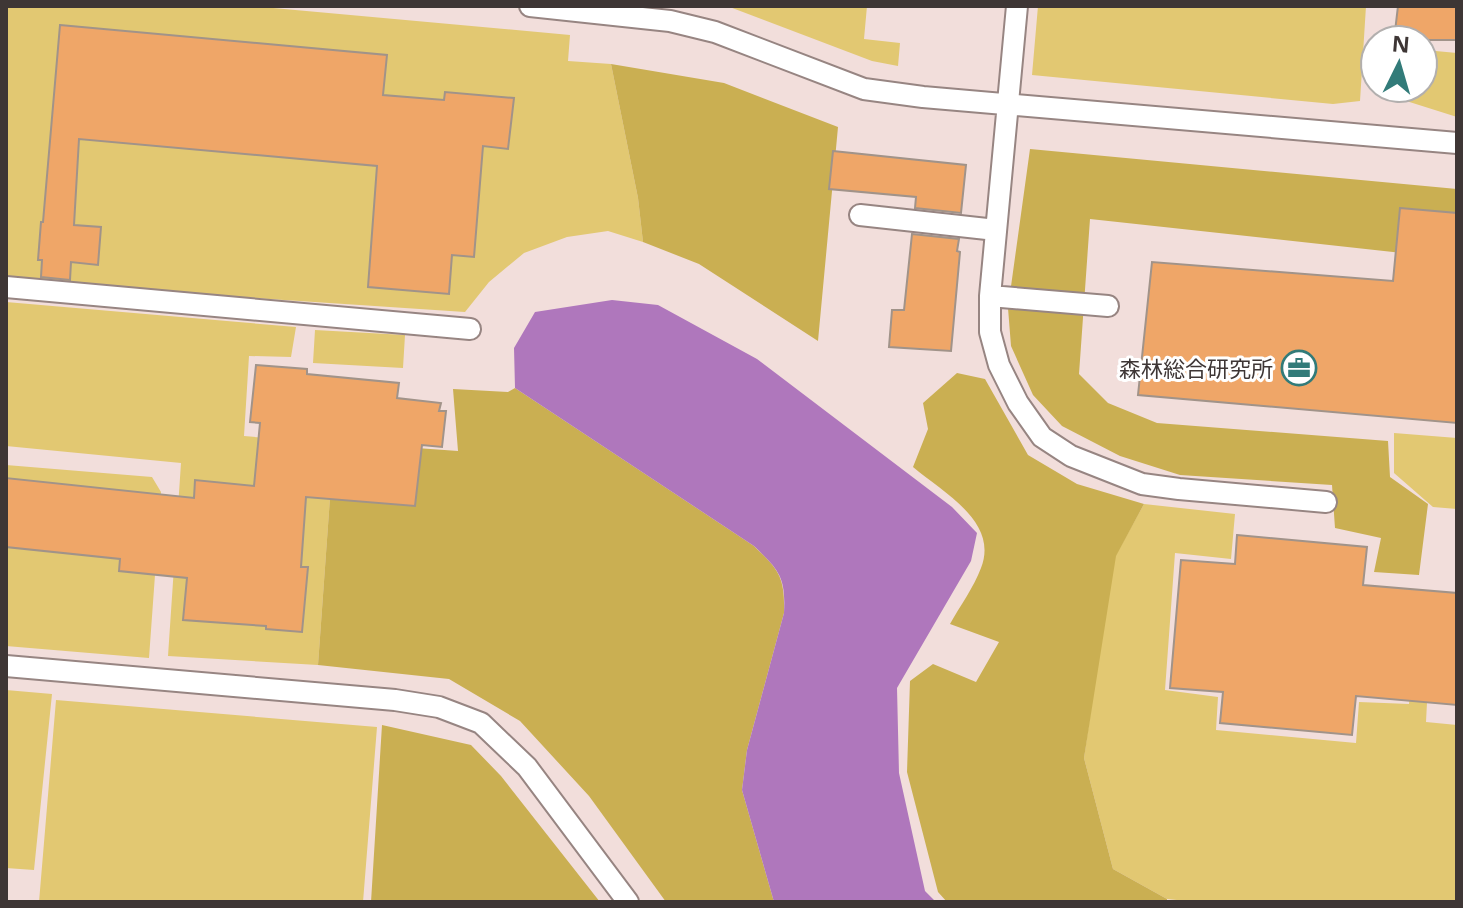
<svg xmlns="http://www.w3.org/2000/svg" width="1463" height="908" font-family="'Open Sans','Noto Sans JP',sans-serif">
	<style>
		.green { fill: #e2c872 }
		.forest { fill: #caaf52 }
		.water { fill: #af77bc }
		.building { fill: #efa668; stroke: #a19389; stroke-width: 2 }
		.lines { fill: none; stroke-linecap: round; stroke-linejoin: round }
		.service-casing { stroke: #978582; stroke-width: 24 }
		.service { stroke: #fff; stroke-width: 20 }
		.labels { text-anchor: middle; dominant-baseline: central; stroke-width: 6; stroke-linejoin: round; paint-order: stroke }
		.poi-label { font-size: 22px; fill: #3e3635; stroke: #fff; text-anchor: end }
	</style>
	<rect width="100%" height="100%" fill="#f2dedb"/>
	<!-- green -->
	<path class="green" d="M 6,6 L 251,6 L 570,35 L 568,61 L 611,64 L 638,198 L 643,242 L 608,231 L 567,237 L 524,253 L 489,282 L 465,312 L 106,288 L 6,277 Z
		M 727,6 L 867,6 L 864,39 L 900,43 L 898,66 L 872,61 Z
		M 1038,6 L 1366,6 L 1360,101 L 1333,104 L 1032,75 Z
		M 1428,6 L 1425,50 L 1457,53 L 1457,117 L 1400,99 L 1393,88 L 1423,88 L 1423,40 Z
		M 6,302 L 296,327 L 291,357 L 249,356 L 244,436 L 278,439 L 330,498 L 318,665 L 168,656 L 181,463 L 6,446 Z
		M 315,330 L 405,335 L 403,368 L 313,363 Z
		M 1394,433 L 1457,438 L 1457,509 L 1433,507 L 1394,473 Z
		M 6,465 L 152,477 L 161,492 L 149,658 L 6,646 Z
		M 1144,504 L 1235,514 L 1231,559 L 1175,553 L 1165,690 L 1218,697 L 1216,730 L 1356,743 L 1359,702 L 1409,704 L 1412,661 L 1429,663 L 1426,722 L 1457,725 L 1457,902 L 1196,902 L 1167,899 L 1113,869 L 1084,758 L 1112,562 Z
		M 6,690 L 52,694 L 34,870 L 6,868 Z
		M 56,700 L 377,727 L 363,902 L 39,902 Z"/>
	<!-- forest -->
	<path class="forest" d="M 611,64 L 724,83 L 838,127 L 818,341 L 699,264 L 643,242 L 638,198 Z
		M 1030,149 L 1457,189 L 1457,259 L 1090,219 L 1079,374 L 1108,403 L 1157,423 L 1388,441 L 1390,477 L 1428,504 L 1419,575 L 1374,572 L 1381,538 L 1335,528 L 1332,485 L 1180,475 L 1120,456 L 1062,426 L 1033,395 L 1011,346 L 1008,308 Z
		M 957,373 L 985,379 L 1028,455 L 1077,484 L 1144,504 L 1116,556 L 1084,758 L 1113,869 L 1167,899 L 1167,902 L 947,902 L 938,892 L 907,772 L 910,681 L 933,664 L 976,682 L 999,642 L 950,624 C 960,606 974,587 981,568 C 999,522 944,493 913,467 L 928,429 L 923,403 Z
		M 515,388 L 754,546 C 779,570 785,577 784,613 L 747,750 L 742,790 L 774,902 L 666,902 L 589,796 L 520,721 L 449,679 L 318,665 L 334,442 L 458,451 L 453,389 L 508,392 Z
		M 382,725 L 471,745 L 501,776 L 600,902 L 371,902 Z"/>
	<!-- water -->
	<path class="water" d="M 612,300 L 658,305 L 757,359 L 952,507 L 977,533 L 971,561 L 897,688 L 899,773 L 925,891 L 936,902 L 774,902 L 742,790 L 747,750 L 784,613 C 786,577 779,570 754,546 L 515,388 L 514,348 L 535,312 Z"/>
	<!-- building -->
	<path class="building" d="M 1398,6 L 1457,6 L 1457,40 L 1394,40 Z
		M 60,25 L 387,55 L 383,95 L 444,100 L 445,92 L 514,98 L 508,149 L 483,146 L 474,257 L 452,255 L 449,294 L 368,287 L 377,166 L 79,139 L 74,225 L 101,227 L 98,265 L 71,262 L 70,280 L 41,277 L 42,260 L 38,260 L 41,222 L 43,222 Z
		M 833,151 L 966,165 L 961,213 L 915,208 L 916,197 L 829,189 Z
		M 1400,208 L 1457,213 L 1457,423 L 1138,395 L 1152,262 L 1393,281 Z
		M 912,234 L 959,239 L 957,251 L 960,252 L 951,351 L 889,347 L 892,310 L 904,310 Z
		M 256,365 L 307,369 L 307,374 L 399,383 L 397,398 L 441,403 L 439,411 L 446,411 L 442,447 L 422,445 L 415,506 L 306,497 L 301,567 L 308,567 L 302,632 L 266,629 L 266,626 L 183,620 L 187,578 L 119,571 L 120,559 L 6,547 L 6,478 L 194,498 L 195,480 L 254,486 L 260,423 L 250,422 Z
		M 1237,535 L 1367,547 L 1363,585 L 1457,593 L 1457,705 L 1356,696 L 1352,735 L 1220,723 L 1223,692 L 1170,688 L 1181,560 L 1235,564 Z"/>
	<g class="lines">
		<!-- service casing -->
		<g class="service-casing">
			<path id="service" d="M 530,6 L 670,21 L 715,32 L 864,89 L 923,97 L 1457,143
				M 1017,6 L 990,296 L 990,332 L 999,365 L 1018,403 L 1042,437 L 1071,456 L 1142,484 L 1179,489 L 1326,502
				M 860,215 L 996,230
				M 6,287 L 470,329
				M 990,296 L 1108,306
				M 6,666 L 395,700 L 439,707 L 481,723 L 527,767 L 628,902"/>
		</g>
		<!-- service -->
		<use href="#service" class="service"/>
	</g>
	<!-- icons -->
	<defs>
		<g id="office-ring" transform="scale(1.8)"><circle r="9.5" fill="#fff" stroke="#327b79" stroke-width="1.5"/><path d="M-6-3h4V-5.5h4V-3h4V5H-6ZM-1-4.5V-3h2v-1.5ZM-6 0V1H6V0Z" fill="#327b79"/></g>
	</defs>
	<g fill-rule="evenodd">
		<use href="#office-ring" x="1299" y="368"/>
	</g>
	<g class="labels">
		<!-- poi labels -->
		<g class="poi-label">
			<text x="1273" y="368">森林総合研究所</text>
		</g>
	</g>
	<!-- border -->
	<rect width="1463" height="908" fill="none" stroke="#3e3635" stroke-width="16"/>
	<!-- north arrow -->
	<g transform="translate(1399 64) rotate(5)"><circle r="38" fill="#ffffff" stroke="#b2afae" stroke-width="2"/>
	<path d="M0-6L14 30L0 20L-14 30Z" fill="#327b79"/>
	<text y="-12" font-size="22" font-weight="bold" text-anchor="middle" fill="#3e3635">N</text>
	</g>
</svg>
